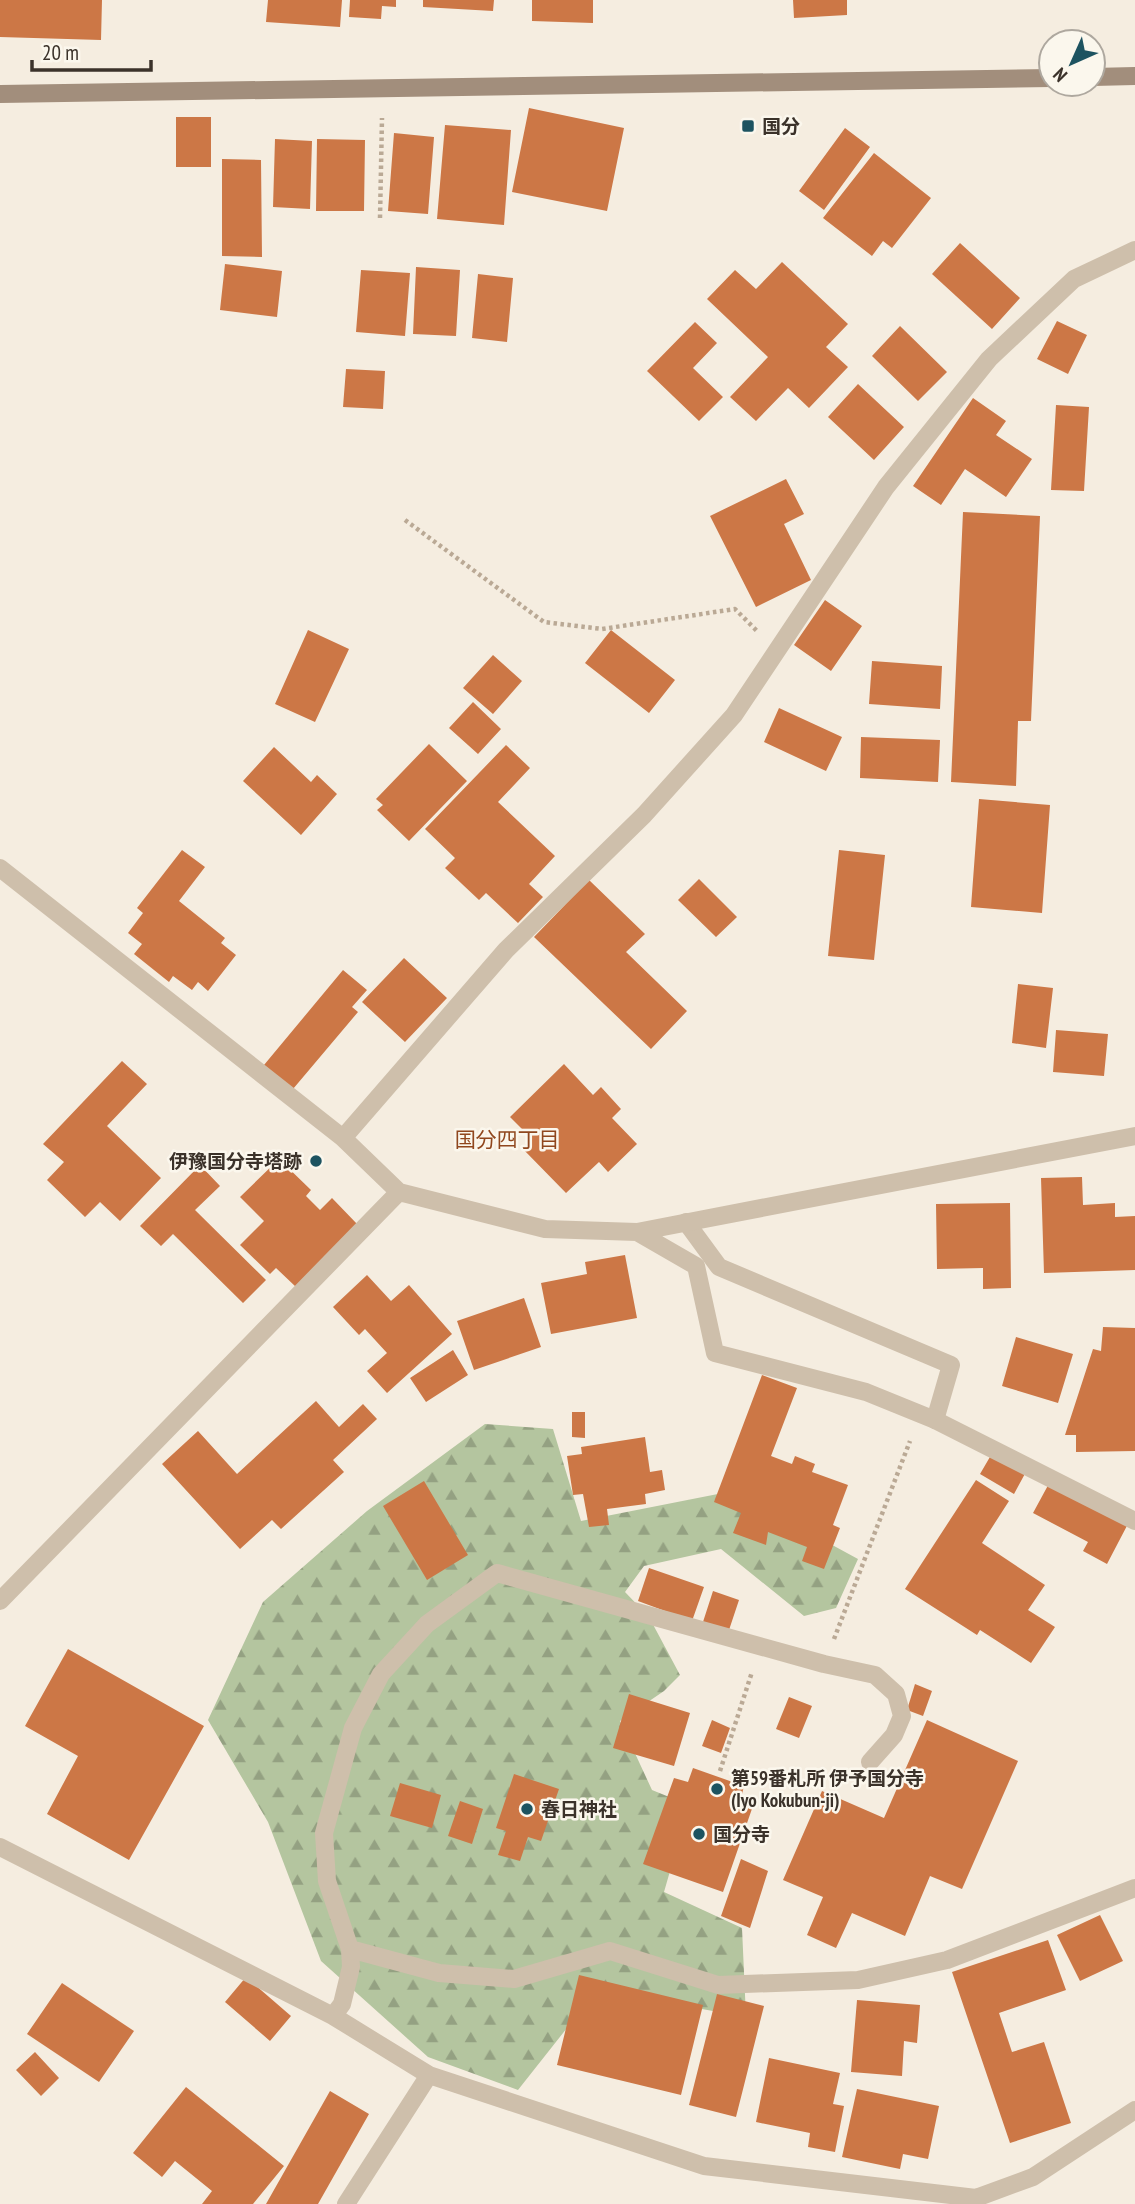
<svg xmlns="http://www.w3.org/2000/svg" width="1135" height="2204" font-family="'PT Sans Narrow','Noto Sans JP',sans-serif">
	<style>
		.forest { fill: url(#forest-firs) }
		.building { fill: #cc7746 }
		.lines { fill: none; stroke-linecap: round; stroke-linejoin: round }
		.path { stroke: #baa995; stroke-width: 4.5; stroke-dasharray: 3.5 3.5; stroke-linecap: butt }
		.lane { stroke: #cebfab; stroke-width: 18 }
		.street { stroke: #cebfab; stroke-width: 18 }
		.secondary { stroke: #a28e7c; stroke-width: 18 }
		.poi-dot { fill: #1d5360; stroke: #fbf7ed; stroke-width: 2.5 }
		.labels { text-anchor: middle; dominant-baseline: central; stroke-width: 5; stroke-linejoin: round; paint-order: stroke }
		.poi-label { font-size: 19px; font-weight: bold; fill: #3b322a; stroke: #fbf7ed; text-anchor: start }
		.neighbourhood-label { font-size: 21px; fill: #90471e; stroke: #fbf7ed }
	</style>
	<defs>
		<pattern id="forest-firs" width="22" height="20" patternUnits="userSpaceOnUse" patternTransform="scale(1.75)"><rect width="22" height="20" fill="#b4c59f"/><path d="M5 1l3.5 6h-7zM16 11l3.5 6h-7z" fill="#94a182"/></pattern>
	</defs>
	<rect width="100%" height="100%" fill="#f5ede0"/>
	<!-- forest -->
	<path class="forest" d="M 485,1424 L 553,1429 L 581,1521 L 733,1491 L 858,1559 L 836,1608 L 804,1616 L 721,1549 L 644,1566 L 625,1592 L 649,1617 L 680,1675 L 664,1691 L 620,1721 L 652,1790 L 689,1805 L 664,1892 L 742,1928 L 746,2017 L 597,1990 L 518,2090 L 428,2057 L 321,1961 L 268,1822 L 208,1720 L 263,1602 L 367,1511 Z"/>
	<!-- building -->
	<path class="building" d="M 0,0 L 102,0 L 101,40 L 0,37 Z
		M 268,0 L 342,0 L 340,27 L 266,22 Z
		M 350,0 L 396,0 L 396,7 L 382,6 L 381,19 L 349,17 Z
		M 423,0 L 494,0 L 493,11 L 423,7 Z
		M 532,0 L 593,0 L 593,23 L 532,21 Z
		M 793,0 L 847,0 L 847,15 L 794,18 Z
		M 529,108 L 624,128 L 607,211 L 512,192 Z
		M 176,117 L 211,117 L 211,167 L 176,167 Z
		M 445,125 L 511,130 L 504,225 L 437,219 Z
		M 845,128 L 870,147 L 824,210 L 799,191 Z
		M 394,133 L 434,137 L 428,214 L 388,211 Z
		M 275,139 L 312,141 L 310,209 L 273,207 Z
		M 317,139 L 365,140 L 364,211 L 316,211 Z
		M 874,153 L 931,198 L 892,248 L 883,241 L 872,256 L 823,218 Z
		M 222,159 L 261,160 L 262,257 L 222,256 Z
		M 960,243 L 1020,298 L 992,329 L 932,274 Z
		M 782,262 L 848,324 L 826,347 L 848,367 L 809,408 L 788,388 L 756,421 L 730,397 L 768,357 L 707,299 L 735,270 L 756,289 Z
		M 225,264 L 282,271 L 277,317 L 220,310 Z
		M 416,267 L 460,270 L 456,336 L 413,334 Z
		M 361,270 L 410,273 L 405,336 L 356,332 Z
		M 478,274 L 513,278 L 507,342 L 472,338 Z
		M 1057,321 L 1087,335 L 1068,374 L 1037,359 Z
		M 695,322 L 717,343 L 693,368 L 723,397 L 699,421 L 647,371 Z
		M 900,326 L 947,372 L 918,401 L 872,356 Z
		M 346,369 L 385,371 L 383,409 L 343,407 Z
		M 858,384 L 904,427 L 874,460 L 828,417 Z
		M 973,398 L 1006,421 L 996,435 L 1032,459 L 1006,497 L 965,469 L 941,505 L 913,486 Z
		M 1056,405 L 1089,407 L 1084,491 L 1051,490 Z
		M 786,479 L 804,514 L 784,524 L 811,580 L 756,607 L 710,516 Z
		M 963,512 L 1040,516 L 1031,721 L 1018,721 L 1016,786 L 951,782 Z
		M 825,600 L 862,626 L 831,671 L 794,645 Z
		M 308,630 L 349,649 L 315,722 L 275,704 Z
		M 611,630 L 675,680 L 649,713 L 585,663 Z
		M 493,655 L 522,681 L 493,714 L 463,688 Z
		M 872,661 L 942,666 L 940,709 L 869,704 Z
		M 473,702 L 501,729 L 478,754 L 449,728 Z
		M 779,708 L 842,737 L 826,771 L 764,742 Z
		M 861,737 L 940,740 L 938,782 L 860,778 Z
		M 429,744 L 467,781 L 409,841 L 377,810 L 383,805 L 376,799 Z
		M 506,745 L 530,768 L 498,802 L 555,856 L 529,884 L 543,897 L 518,923 L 486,893 L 479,900 L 445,868 L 455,858 L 425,829 Z
		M 274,747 L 311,782 L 317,775 L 337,794 L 301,835 L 243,781 Z
		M 979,799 L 1050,805 L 1042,913 L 971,907 Z
		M 182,850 L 205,867 L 179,901 L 225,938 L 221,943 L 236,955 L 208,991 L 198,982 L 192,990 L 173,976 L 169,982 L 134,954 L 142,944 L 128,933 L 143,913 L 137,908 Z
		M 839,850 L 885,855 L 874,960 L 828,956 Z
		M 699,879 L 737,917 L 716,937 L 678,900 Z
		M 589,880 L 645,934 L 626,952 L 687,1011 L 651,1049 L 534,937 Z
		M 404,958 L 447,998 L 405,1042 L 362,1002 Z
		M 343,970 L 367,990 L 352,1007 L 358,1012 L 293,1089 L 264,1065 Z
		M 1018,984 L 1053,988 L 1046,1048 L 1012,1043 Z
		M 1056,1030 L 1108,1034 L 1104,1076 L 1053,1072 Z
		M 122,1061 L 147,1084 L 107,1126 L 161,1178 L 120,1221 L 100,1202 L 85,1217 L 47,1180 L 64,1162 L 43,1144 Z
		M 564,1064 L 593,1095 L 601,1087 L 621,1109 L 612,1118 L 637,1144 L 608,1172 L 599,1162 L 566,1193 L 522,1148 L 532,1139 L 510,1117 Z
		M 279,1159 L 311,1190 L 306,1196 L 320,1210 L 332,1198 L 358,1225 L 296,1287 L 276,1268 L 270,1274 L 240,1245 L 264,1221 L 240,1197 Z
		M 200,1165 L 220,1186 L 195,1210 L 266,1280 L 243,1303 L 173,1234 L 161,1246 L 140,1226 Z
		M 1082,1177 L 1083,1205 L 1115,1203 L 1115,1217 L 1135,1216 L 1135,1270 L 1044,1273 L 1041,1178 Z
		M 1010,1203 L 1011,1288 L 983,1289 L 983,1268 L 937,1269 L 936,1204 Z
		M 625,1255 L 637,1318 L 551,1334 L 541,1283 L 587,1274 L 585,1262 Z
		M 367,1275 L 391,1301 L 409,1285 L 452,1334 L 387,1393 L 367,1371 L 387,1353 L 365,1329 L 359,1335 L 333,1307 Z
		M 524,1298 L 541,1347 L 474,1370 L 457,1321 Z
		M 1103,1327 L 1135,1328 L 1135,1451 L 1076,1452 L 1076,1435 L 1065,1435 L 1093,1349 L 1101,1351 Z
		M 1016,1337 L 1073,1354 L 1058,1403 L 1002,1386 Z
		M 453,1350 L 468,1375 L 426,1402 L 410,1378 Z
		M 762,1375 L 797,1388 L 771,1456 L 792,1464 L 795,1456 L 815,1464 L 812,1472 L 848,1485 L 833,1525 L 840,1528 L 824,1569 L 802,1561 L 807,1547 L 768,1532 L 766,1545 L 733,1533 L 741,1513 L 714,1502 Z
		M 316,1401 L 339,1427 L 363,1404 L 377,1419 L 333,1460 L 344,1472 L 281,1529 L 272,1520 L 240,1549 L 162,1464 L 198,1431 L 237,1474 Z
		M 572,1412 L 585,1412 L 585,1438 L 572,1437 Z
		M 645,1437 L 650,1472 L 662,1470 L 665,1490 L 645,1494 L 646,1504 L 607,1509 L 609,1525 L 589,1527 L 583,1494 L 573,1495 L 567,1456 L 582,1454 L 581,1447 Z
		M 994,1450 L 1027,1470 L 1014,1494 L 980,1474 Z
		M 1052,1478 L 1130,1520 L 1107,1564 L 1083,1551 L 1088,1542 L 1033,1513 Z
		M 976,1480 L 1009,1501 L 982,1543 L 1045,1585 L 1028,1610 L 1055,1627 L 1031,1663 L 980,1630 L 977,1635 L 905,1589 Z
		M 424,1481 L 468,1555 L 427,1580 L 383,1506 Z
		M 649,1568 L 704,1587 L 692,1621 L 638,1601 Z
		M 713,1591 L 739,1600 L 728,1633 L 702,1625 Z
		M 68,1649 L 204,1726 L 129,1860 L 47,1814 L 78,1756 L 25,1726 Z
		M 915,1684 L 932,1691 L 923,1716 L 907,1710 Z
		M 629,1694 L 690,1713 L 674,1766 L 613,1748 Z
		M 789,1697 L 812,1706 L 799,1738 L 776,1729 Z
		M 712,1720 L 730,1728 L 721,1753 L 702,1746 Z
		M 927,1720 L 1018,1761 L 962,1889 L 930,1876 L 905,1936 L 852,1913 L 836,1948 L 807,1935 L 823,1897 L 783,1880 L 822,1791 L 884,1818 Z
		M 693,1768 L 744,1786 L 741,1798 L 754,1803 L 723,1892 L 643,1864 L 674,1778 L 688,1782 Z
		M 514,1774 L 559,1789 L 541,1841 L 528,1837 L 520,1861 L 498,1855 L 506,1831 L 496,1828 Z
		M 400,1783 L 441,1795 L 432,1828 L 390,1816 Z
		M 460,1801 L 483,1809 L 472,1844 L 448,1836 Z
		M 741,1859 L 768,1871 L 750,1928 L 721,1916 Z
		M 1100,1915 L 1123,1961 L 1080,1981 L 1057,1935 Z
		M 1048,1940 L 1066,1990 L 999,2013 L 1012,2052 L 1044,2042 L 1071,2123 L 1010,2143 L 952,1972 Z
		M 579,1975 L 703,2005 L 681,2095 L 557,2065 Z
		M 246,1977 L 291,2016 L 270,2041 L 225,2002 Z
		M 62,1983 L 134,2031 L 99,2082 L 27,2034 Z
		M 717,1994 L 764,2006 L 736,2117 L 689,2105 Z
		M 857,2000 L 920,2005 L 917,2043 L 904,2041 L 902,2076 L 851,2072 Z
		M 35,2052 L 59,2078 L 41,2096 L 16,2070 Z
		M 769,2058 L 840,2073 L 833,2104 L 844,2106 L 835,2152 L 808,2147 L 810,2133 L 756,2122 Z
		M 186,2087 L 284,2166 L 253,2204 L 202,2204 L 212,2191 L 175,2161 L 162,2177 L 133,2153 Z
		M 857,2089 L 939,2106 L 928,2159 L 903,2154 L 900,2169 L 842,2157 Z
		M 330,2091 L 369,2114 L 318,2204 L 266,2204 Z"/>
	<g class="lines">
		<!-- path -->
		<path class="path" d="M 380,218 L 382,118
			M 405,520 L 544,622 L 602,629 L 735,609 L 757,631
			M 834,1639 L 910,1441
			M 720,1771 L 752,1672"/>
		<!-- lane -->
		<path class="lane" d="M 686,1222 L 719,1267 L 951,1365 L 935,1420"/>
		<!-- street -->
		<path class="street" d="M 0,868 L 343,1138 L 399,1192 L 545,1229 L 637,1232 L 1135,1136
			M 343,1138 L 506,950 L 644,815 L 734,715 L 886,487 L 989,359 L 1074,279 L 1135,250
			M 637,1232 L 696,1266 L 715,1353 L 866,1392 L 935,1420 L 1135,1521
			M 0,1601 L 399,1192
			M 0,1847 L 333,2016 L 429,2075 L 704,2166 L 976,2198 L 1033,2177 L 1135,2110
			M 350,1949 L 439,1973 L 514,1979 L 610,1951 L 718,1985 L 858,1980 L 947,1960 L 1135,1888
			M 333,2016 L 342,2004 L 351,1967 L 350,1949 L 327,1881 L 324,1833 L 353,1728 L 381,1674 L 427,1624 L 497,1573 L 824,1664 L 875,1675 L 896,1694 L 902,1716 L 894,1735 L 870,1762
			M 346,2204 L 429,2075"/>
		<!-- secondary -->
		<path class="secondary" d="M 1093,77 L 1135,76
			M 0,94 L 1051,78"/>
	</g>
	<!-- markers -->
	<g class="poi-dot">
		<rect x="741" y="119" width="14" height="14" rx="3.5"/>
		<circle cx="316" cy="1161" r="7"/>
		<circle cx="717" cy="1789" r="7"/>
		<circle cx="527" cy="1809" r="7"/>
		<circle cx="699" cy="1834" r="7"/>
	</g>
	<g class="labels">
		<!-- poi labels -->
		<g class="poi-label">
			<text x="762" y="126">国分</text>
			<text x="302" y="1161" text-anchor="end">伊豫国分寺塔跡</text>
			<text x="731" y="1778">第59番札所 伊予国分寺<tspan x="731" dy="22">(Iyo Kokubun-ji)</tspan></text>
			<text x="541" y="1809">春日神社</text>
			<text x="713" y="1834">国分寺</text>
		</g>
		<!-- neighbourhood labels -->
		<g class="neighbourhood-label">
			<text x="507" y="1139">国分四丁目</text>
		</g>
	</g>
	<!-- north arrow -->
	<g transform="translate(1072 63) rotate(225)"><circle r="33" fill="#fbf7ed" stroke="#aea89f" stroke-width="2"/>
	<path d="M0-5L12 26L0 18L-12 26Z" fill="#1d5360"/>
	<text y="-10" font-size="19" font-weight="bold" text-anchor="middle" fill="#3b322a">N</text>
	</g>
	<!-- scale -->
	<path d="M32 60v10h119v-10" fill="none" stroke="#3b322a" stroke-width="3.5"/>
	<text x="42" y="60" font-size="21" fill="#3b322a" stroke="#fbf7ed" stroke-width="5" paint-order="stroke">20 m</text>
</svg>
